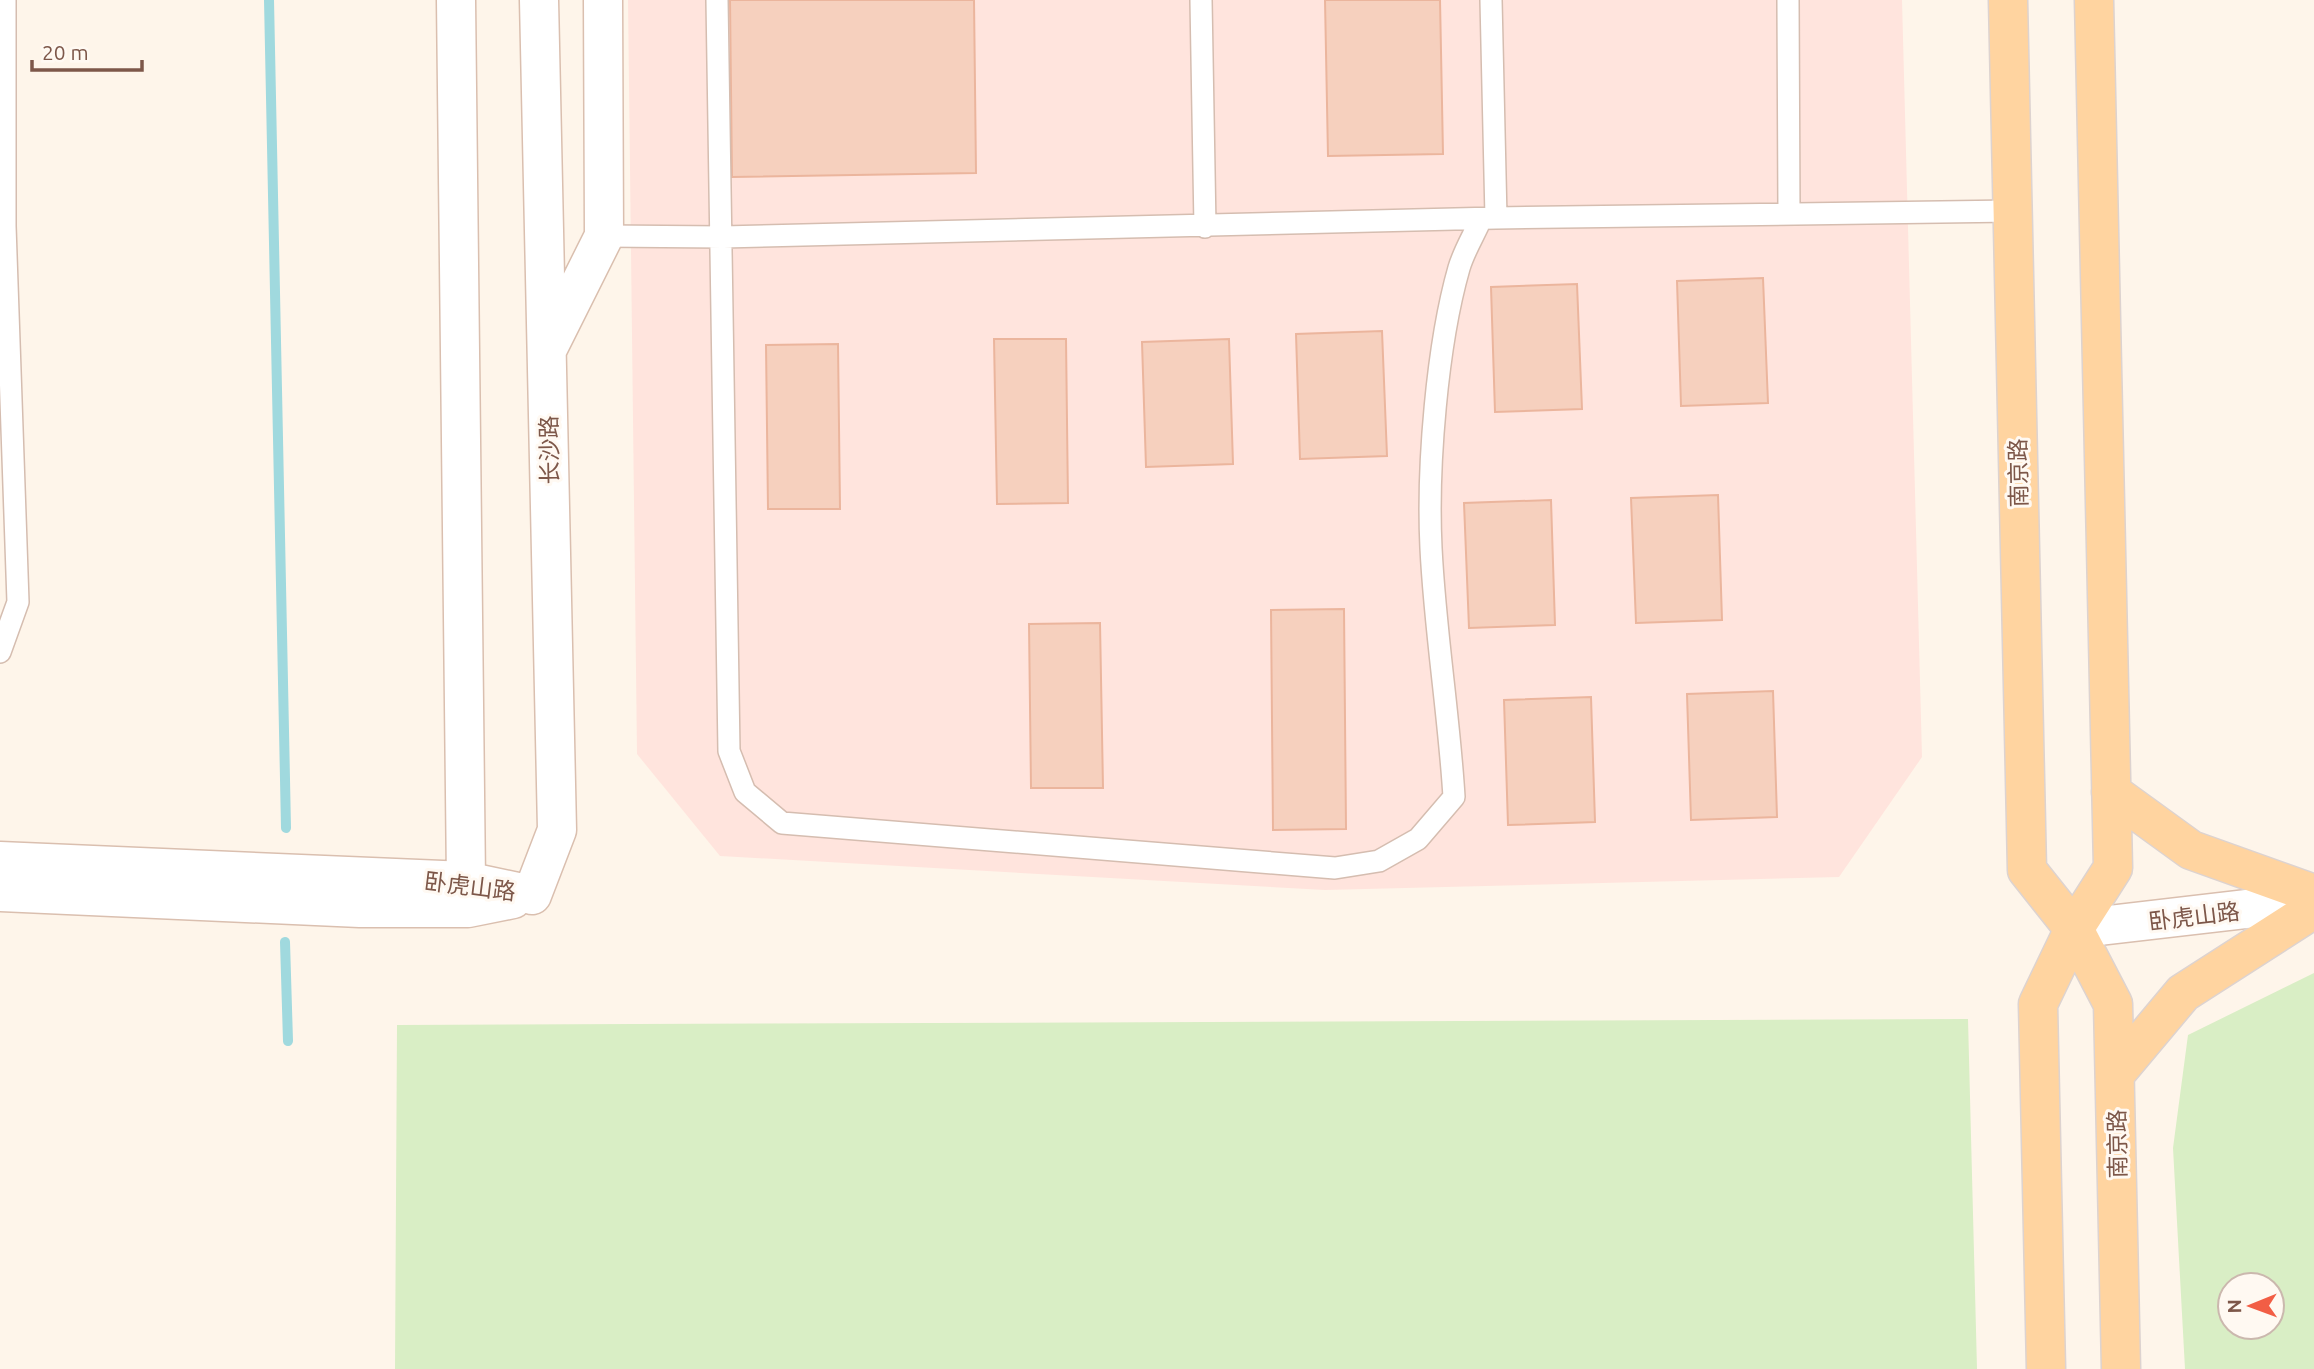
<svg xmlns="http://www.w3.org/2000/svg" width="2314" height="1369" font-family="Ubuntu,'Noto Sans SC',sans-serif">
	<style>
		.commercial { fill: #ffe4dd }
		.green { fill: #d9eec5; fill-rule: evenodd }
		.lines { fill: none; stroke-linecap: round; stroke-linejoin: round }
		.stream { stroke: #a0d9de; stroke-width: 10 }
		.building { fill: #f6d0be; stroke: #ebb59d; stroke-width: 2 }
		.lane-casing { stroke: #d5bdb0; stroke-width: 24 }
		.secondary-casing { stroke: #dabfaf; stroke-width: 41 }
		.primary-casing { stroke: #ddd3d0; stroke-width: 41 }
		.lane { stroke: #fff; stroke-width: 21 }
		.secondary { stroke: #fff; stroke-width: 38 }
		.primary { stroke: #ffd4a0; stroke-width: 38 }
		.labels { text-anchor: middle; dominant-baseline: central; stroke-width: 6; stroke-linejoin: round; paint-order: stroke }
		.street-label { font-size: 23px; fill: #7d5749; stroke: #fff9f2 }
	</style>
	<rect width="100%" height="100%" fill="#fef5ea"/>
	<!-- commercial -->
	<path class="commercial" d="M 628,0 L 1902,0 L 1922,757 L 1839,877 L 1325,890 L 720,856 L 637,754 Z"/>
	<!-- green -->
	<path class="green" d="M 2314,973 L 2314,1369 L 2185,1369 L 2173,1148 L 2188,1035 ZM 2272,1285 L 2272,1327 L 2230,1327 L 2230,1285 Z
		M 1968,1019 L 1977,1369 L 395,1369 L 397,1025 Z"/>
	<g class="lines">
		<!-- stream -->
		<path class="stream" d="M 269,0 L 286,828
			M 285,942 L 288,1041"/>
	</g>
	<!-- building -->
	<path class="building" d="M 730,0 L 974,0 L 976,173 L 732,177 Z
		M 1325,0 L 1440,0 L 1443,154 L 1328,156 Z
		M 1763,278 L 1768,403 L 1681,406 L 1677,281 Z
		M 1577,284 L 1582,409 L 1495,412 L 1491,287 Z
		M 1382,331 L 1387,456 L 1300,459 L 1296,334 Z
		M 994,339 L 1066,339 L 1068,503 L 997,504 Z
		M 1229,339 L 1233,464 L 1146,467 L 1142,342 Z
		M 838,344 L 840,509 L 768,509 L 766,345 Z
		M 1718,495 L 1722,620 L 1636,623 L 1631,498 Z
		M 1551,500 L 1555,625 L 1469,628 L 1464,503 Z
		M 1344,609 L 1346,829 L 1273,830 L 1271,610 Z
		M 1100,623 L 1103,788 L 1031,788 L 1029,624 Z
		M 1773,691 L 1777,817 L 1691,820 L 1687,694 Z
		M 1591,697 L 1595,822 L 1508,825 L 1504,700 Z"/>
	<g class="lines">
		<!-- lane casing -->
		<g class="lane-casing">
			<path id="lane" d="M 717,0 L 729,751 L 745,792 L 782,823 L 1335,868 L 1379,861 L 1418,839 L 1454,797 C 1449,714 1435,631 1431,548 C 1427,467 1437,345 1459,268 C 1464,251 1474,235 1481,219
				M 1201,0 L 1205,227
				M 1491,0 L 1496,218
				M 1788,0 L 1789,214
				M 604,236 L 723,237 L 1496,218 L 2013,211
				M 0,652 L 18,602 L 5,226 L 5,0"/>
		</g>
		<!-- secondary casing -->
		<g class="secondary-casing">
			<path id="secondary" d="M 456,0 L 466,881
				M 549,346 L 604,236 L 603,0
				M 0,861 L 466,881 L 532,895
				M 0,892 L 360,908 L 468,908 L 513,899
				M 532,895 L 557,830 L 539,0
				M 2074,929 L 2314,901"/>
		</g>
		<!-- primary casing -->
		<g class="primary-casing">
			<path id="primary" d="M 2008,0 L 2027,870 L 2074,929 L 2113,1004 L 2121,1369
				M 2111,792 L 2191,850 L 2314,894
				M 2115,1074 L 2183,993 L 2314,909
				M 2046,1369 L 2038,1004 L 2074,929 L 2113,868 L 2094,0"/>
		</g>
		<!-- lane -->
		<use href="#lane" class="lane"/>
		<!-- secondary -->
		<use href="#secondary" class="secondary"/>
		<!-- primary -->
		<use href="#primary" class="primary"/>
	</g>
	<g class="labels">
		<!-- street labels -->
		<g class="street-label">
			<text transform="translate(549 450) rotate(-91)">长沙路</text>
			<text transform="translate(2018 473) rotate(-91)">南京路</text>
			<text transform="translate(470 886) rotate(7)">卧虎山路</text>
			<text transform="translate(2194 916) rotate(-7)">卧虎山路</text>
			<text transform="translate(2117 1144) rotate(-91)">南京路</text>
		</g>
	</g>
	<!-- north arrow -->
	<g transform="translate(2251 1306) rotate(269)"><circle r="33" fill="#fff9f2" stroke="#cbb8ae" stroke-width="2"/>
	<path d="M0-5L12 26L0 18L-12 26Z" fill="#f25e45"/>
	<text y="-10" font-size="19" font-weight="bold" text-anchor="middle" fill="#7d5749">N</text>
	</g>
	<!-- scale -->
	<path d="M32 60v10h110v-10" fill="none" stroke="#7d5749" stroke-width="3.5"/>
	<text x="42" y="60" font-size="21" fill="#7d5749" stroke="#fff9f2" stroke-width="5" paint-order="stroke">20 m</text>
</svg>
